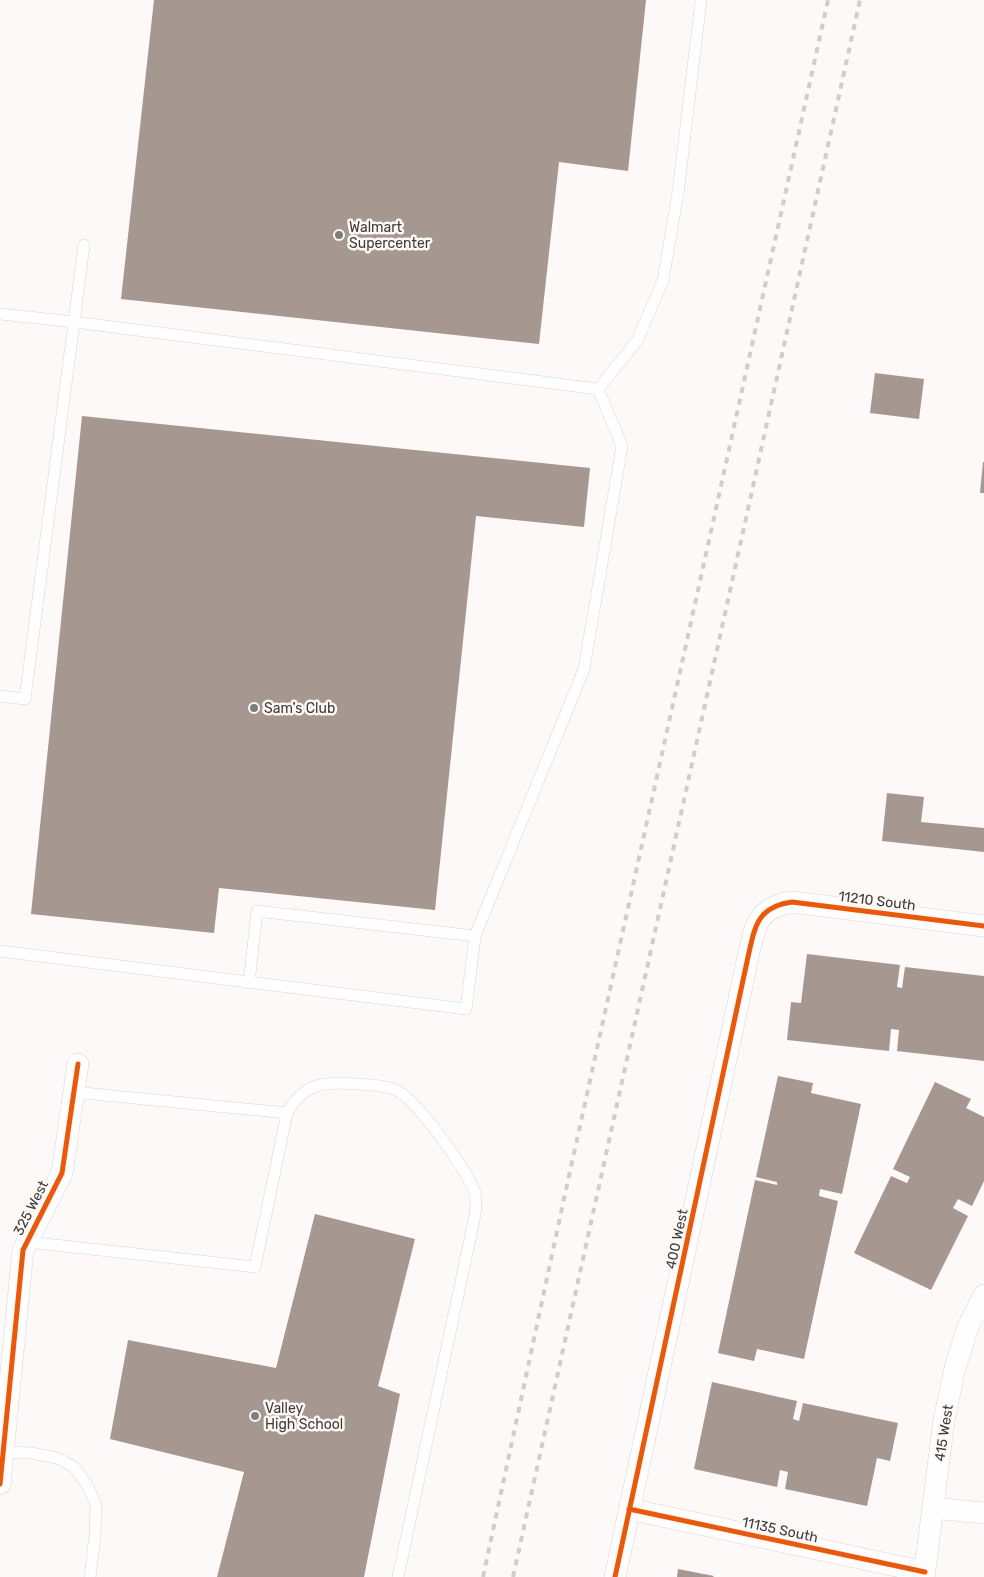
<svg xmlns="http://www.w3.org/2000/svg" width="984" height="1577" font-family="Rubik,sans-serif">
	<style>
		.building { fill: #a69791 }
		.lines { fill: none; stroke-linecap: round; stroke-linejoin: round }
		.service-casing { stroke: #d8d6d5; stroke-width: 12 }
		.minor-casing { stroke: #d8d6d5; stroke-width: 22 }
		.service { stroke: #fffefe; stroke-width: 11 }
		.minor { stroke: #fffefe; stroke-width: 21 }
		.rail { stroke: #cfcece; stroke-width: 4; stroke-dasharray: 6 6; stroke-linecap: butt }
		.cycleway-casing { stroke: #fef8f6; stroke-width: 8 }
		.cycleway { stroke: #e8590c; stroke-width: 5 }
		.poi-dot { fill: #807e7d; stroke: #fef8f6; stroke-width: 2 }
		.labels { text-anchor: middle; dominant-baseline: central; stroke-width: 5; stroke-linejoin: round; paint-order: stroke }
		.poi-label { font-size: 14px; fill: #3e3c3b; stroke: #fef8f6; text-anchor: start }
		.street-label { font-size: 14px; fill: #3e3c3b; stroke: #fef8f6 }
	</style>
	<rect width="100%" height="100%" fill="#fcf9f8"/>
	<!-- building -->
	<path class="building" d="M 154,0 L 646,0 L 628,171 L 559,162 L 539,344 L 121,299 Z
		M 875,373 L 924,379 L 919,419 L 870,413 Z
		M 82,416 L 590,468 L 584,527 L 476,516 L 435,910 L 219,888 L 214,933 L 31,914 Z
		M 983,462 L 984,462 L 984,493 L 980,493 Z
		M 887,793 L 924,797 L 921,822 L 984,828 L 984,852 L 882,841 Z
		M 807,954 L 900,965 L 897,987 L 902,988 L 905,967 L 984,976 L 984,1061 L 897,1051 L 899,1030 L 891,1029 L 889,1051 L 787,1040 L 791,1002 L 801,1003 Z
		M 778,1076 L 813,1083 L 811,1093 L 861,1104 L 842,1194 L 820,1189 L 819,1196 L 838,1201 L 804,1359 L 757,1349 L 754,1361 L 718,1353 L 755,1180 L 777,1185 L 777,1182 L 756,1177 Z
		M 935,1082 L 971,1099 L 966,1108 L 984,1117 L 984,1181 L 972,1206 L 958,1199 L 953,1208 L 968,1216 L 931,1290 L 854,1253 L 891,1176 L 907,1183 L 910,1177 L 893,1169 Z
		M 315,1214 L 415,1239 L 378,1386 L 400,1394 L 364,1577 L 217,1577 L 244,1472 L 110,1439 L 128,1340 L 276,1368 Z
		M 712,1382 L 797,1401 L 793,1419 L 799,1421 L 803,1403 L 898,1423 L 890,1461 L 877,1458 L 867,1506 L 785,1489 L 788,1472 L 780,1470 L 777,1487 L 694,1469 Z
		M 678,1569 L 714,1576 L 713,1577 L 677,1577 Z"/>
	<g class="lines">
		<!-- service casing -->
		<g class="service-casing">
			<path id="service" d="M 0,314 L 74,322 L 598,389
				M 598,389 L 637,341 L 663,280 L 678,193 L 701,0
				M 0,696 L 25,699 L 84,245
				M 0,951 L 466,1009 L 475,936 L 584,669 L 622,446 L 598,389
				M 249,983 L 257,911 L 475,936
				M 73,1092 L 287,1113 C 305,1081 325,1082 359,1084 C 371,1085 385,1085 396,1090 C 417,1100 468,1171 475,1193 C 477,1202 476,1210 474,1220 L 398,1577
				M 27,1242 L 255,1267 L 287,1113
				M 0,1452 L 31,1453 L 57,1458 L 74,1467 L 87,1485 L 96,1504 L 95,1536 L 90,1577"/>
		</g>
		<!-- minor casing -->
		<g class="minor-casing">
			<path id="minor" d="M 0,1484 L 23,1250 L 62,1173 L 78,1064
				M 933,1508 L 984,1513
				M 629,1509 L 925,1572
				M 615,1577 L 748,957 C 755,926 757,907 792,902 L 984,926
				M 924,1577 L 944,1420 L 955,1368 L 968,1327 L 984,1295"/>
		</g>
		<!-- service -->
		<use href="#service" class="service"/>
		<!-- minor -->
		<use href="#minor" class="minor"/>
		<!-- rail -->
		<path class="rail" d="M 483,1577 L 565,1194 L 828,0
			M 513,1577 L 860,0"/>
		<!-- cycleway casing -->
		<g class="cycleway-casing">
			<path id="cycleway" d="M 0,1484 L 23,1250 L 62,1173 L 78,1064
				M 629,1509 L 925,1572
				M 615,1577 L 748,957 C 755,926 757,907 792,902 L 984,926"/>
		</g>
		<!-- cycleway -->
		<use href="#cycleway" class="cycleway"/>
	</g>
	<!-- markers -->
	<g class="poi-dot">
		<circle cx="339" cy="235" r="5"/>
		<circle cx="254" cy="708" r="5"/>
		<circle cx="255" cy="1416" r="5"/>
	</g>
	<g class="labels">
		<!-- poi labels -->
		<g class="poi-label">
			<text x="349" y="227">Walmart<tspan x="349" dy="16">Supercenter</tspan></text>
			<text x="264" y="708">Sam's Club</text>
			<text x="265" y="1408">Valley<tspan x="265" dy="16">High School</tspan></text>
		</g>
		<!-- street labels -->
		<g class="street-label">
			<text transform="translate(877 901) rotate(7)">11210 South</text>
			<text transform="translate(31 1208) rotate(-63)">325 West</text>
			<text transform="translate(677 1239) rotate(-78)">400 West</text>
			<text transform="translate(944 1433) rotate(-81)">415 West</text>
			<text transform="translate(780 1530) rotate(12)">11135 South</text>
		</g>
	</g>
</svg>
